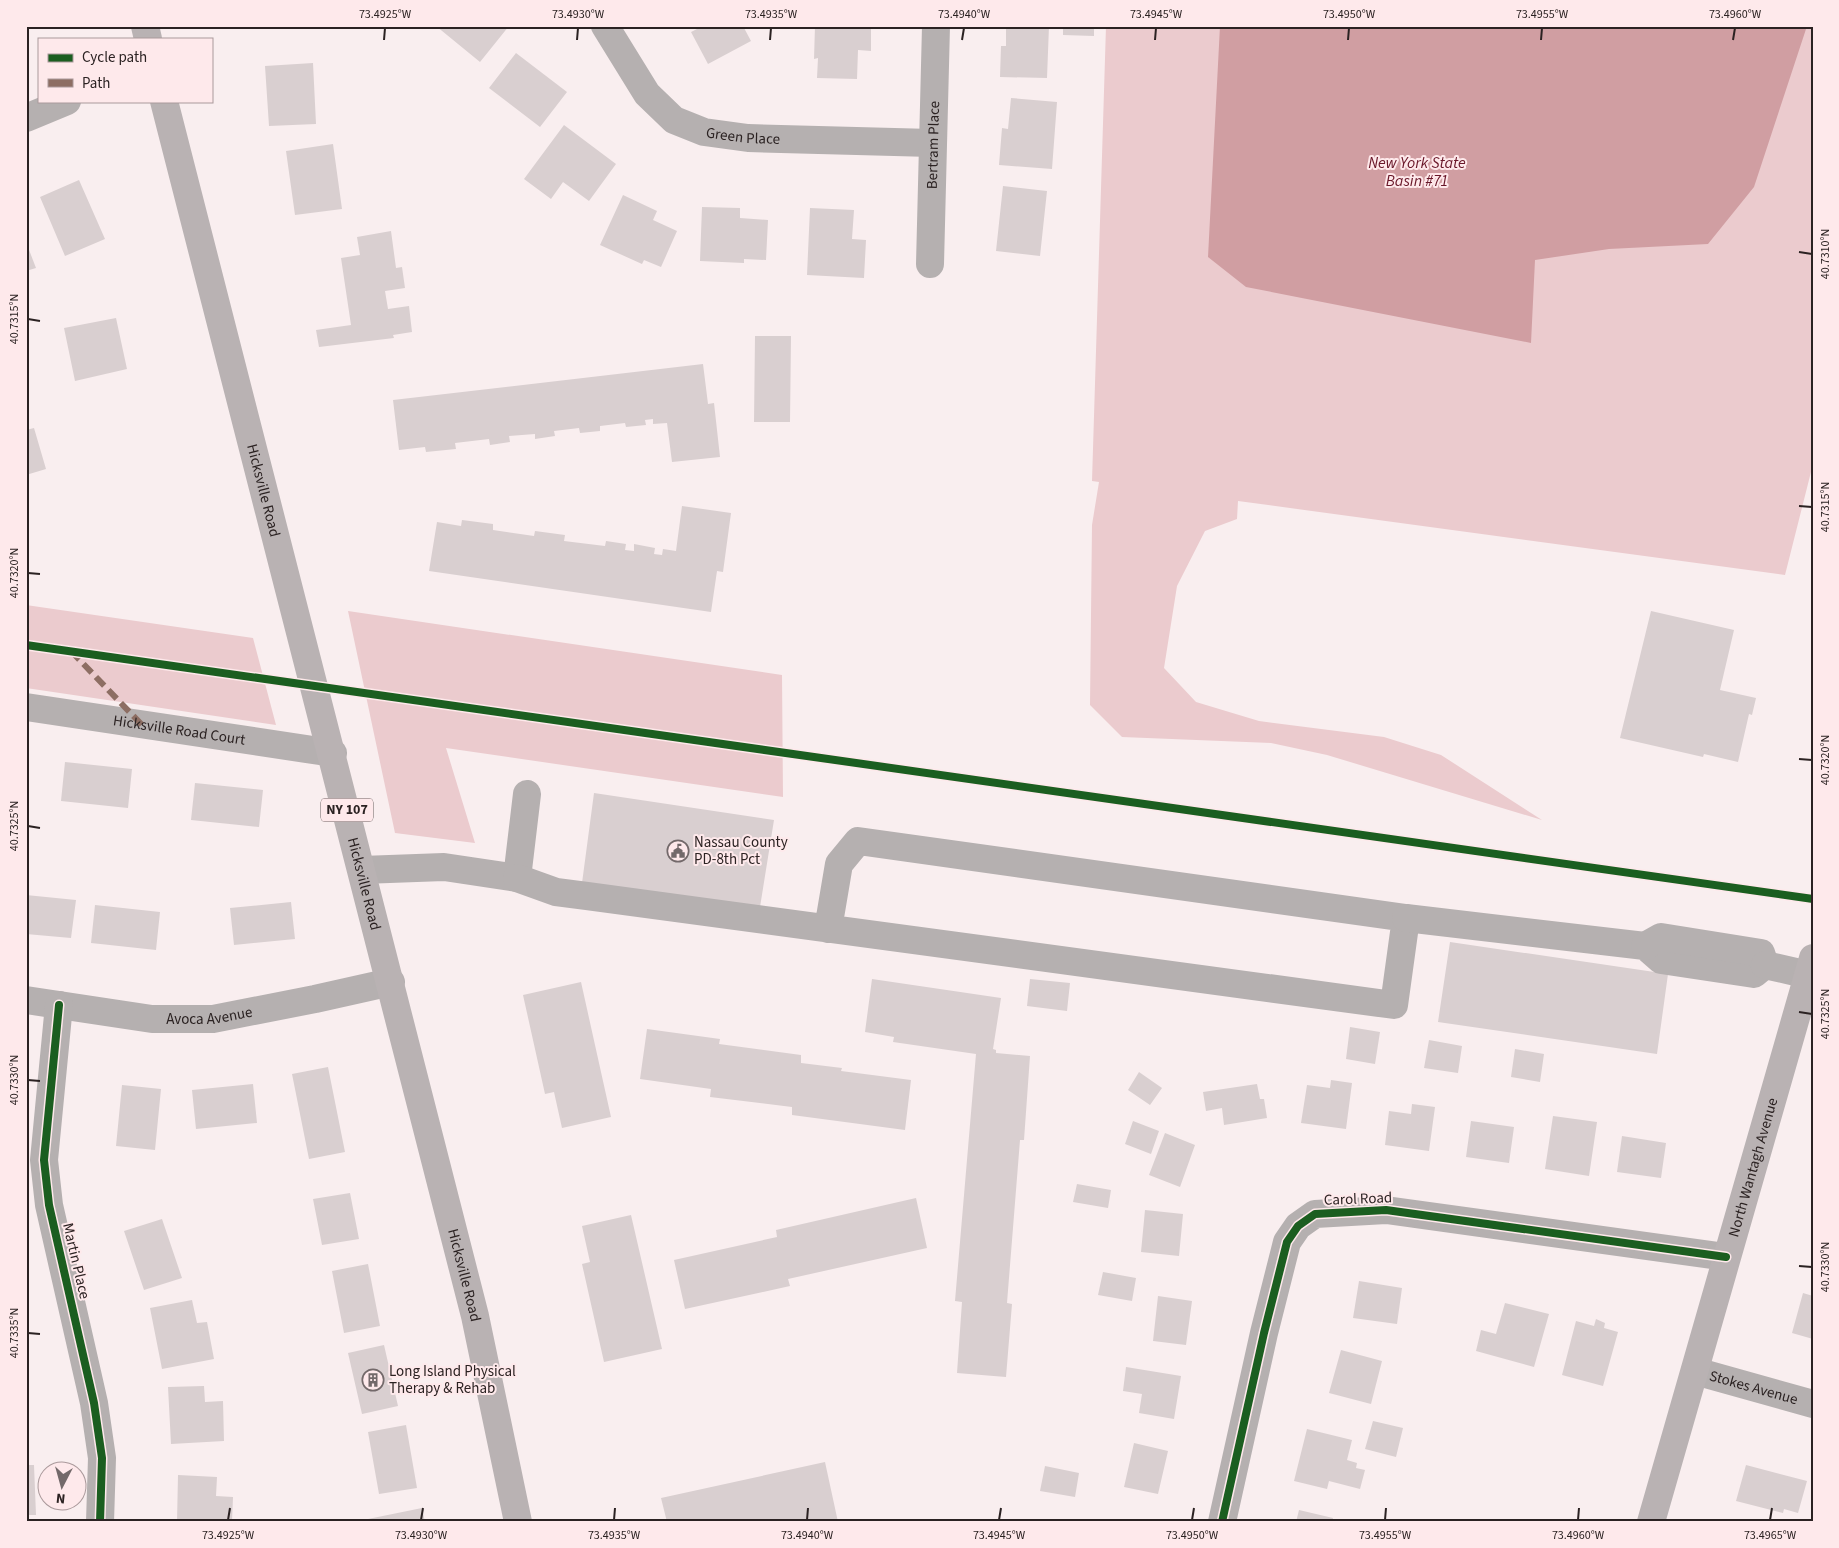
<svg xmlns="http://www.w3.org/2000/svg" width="1839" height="1548" font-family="'Source Sans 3',sans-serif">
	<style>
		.green { fill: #ebcbce }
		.water { fill: #d09ea2 }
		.building { fill: #d9cfd0 }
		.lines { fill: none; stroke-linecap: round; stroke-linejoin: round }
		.minor { stroke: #b5b0b0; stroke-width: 28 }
		.major { stroke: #b9b2b3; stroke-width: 28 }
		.quiet { stroke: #8d6e63; stroke-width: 6; stroke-dasharray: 12 6; stroke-linecap: butt }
		.cycleway-casing { stroke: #fee9eb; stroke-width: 11 }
		.cycleway { stroke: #1b5e20; stroke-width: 8 }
		.ticks { fill: none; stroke: #2b2222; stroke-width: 2 }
		.labels { text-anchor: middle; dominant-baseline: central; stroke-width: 4; stroke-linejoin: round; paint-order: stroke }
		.shield { fill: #fee9eb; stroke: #6a5e5e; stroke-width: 1 }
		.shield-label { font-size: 14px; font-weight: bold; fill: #2b2222 }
		.street-label { font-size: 15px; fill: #2b2222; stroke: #fee9eb }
		.poi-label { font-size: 15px; fill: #2b2222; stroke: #fee9eb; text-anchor: start }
		.water-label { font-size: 16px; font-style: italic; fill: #691729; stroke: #fee9eb }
		.neatline { fill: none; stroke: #2b2222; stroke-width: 2 }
		.ticks-label { font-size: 12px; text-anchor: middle; fill: #2b2222 }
	</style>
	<rect width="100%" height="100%" fill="#f9eeef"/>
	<!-- green -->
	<path class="green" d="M 1106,26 L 1813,26 L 1813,464 L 1785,575 L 1238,501 L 1237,519 L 1205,531 L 1177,586 L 1164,668 L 1196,702 L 1259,721 L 1384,737 L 1441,755 L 1542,820 L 1327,755 L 1271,743 L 1122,737 L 1090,705 L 1092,525 L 1099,482 L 1092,481 Z
		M 26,605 L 253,638 L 276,725 L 26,688 Z
		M 348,611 L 782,675 L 783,797 L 446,748 L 475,843 L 395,833 Z"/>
	<!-- water -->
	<path class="water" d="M 1220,26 L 1807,26 L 1754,187 L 1708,244 L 1609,249 L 1535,260 L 1531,343 L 1246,287 L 1208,257 Z"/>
	<!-- building -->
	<path class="building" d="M 436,26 L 509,26 L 480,62 Z
		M 695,26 L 743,26 L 751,41 L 708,64 L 691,32 L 697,29 Z
		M 815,26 L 871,26 L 871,51 L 858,50 L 857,79 L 817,78 L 818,58 L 814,59 Z
		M 1006,26 L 1049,26 L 1047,78 L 1000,77 L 1001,46 L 1006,46 Z
		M 1063,26 L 1094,26 L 1094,36 L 1063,35 Z
		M 516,53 L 567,92 L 540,127 L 489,88 Z
		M 313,63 L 316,124 L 269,126 L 265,66 Z
		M 1011,98 L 1057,102 L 1052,169 L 999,165 L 1002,128 L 1008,129 Z
		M 564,125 L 616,164 L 589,201 L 563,182 L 551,199 L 524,179 Z
		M 333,144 L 342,209 L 295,215 L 286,151 Z
		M 79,180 L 105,239 L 65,256 L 40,197 Z
		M 1003,186 L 1047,191 L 1040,256 L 996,251 Z
		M 623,195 L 657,211 L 653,220 L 677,231 L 661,267 L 644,260 L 642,264 L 600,245 Z
		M 702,207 L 740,208 L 740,218 L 768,220 L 766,260 L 744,259 L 744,263 L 700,261 Z
		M 810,208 L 854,210 L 852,239 L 866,240 L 864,278 L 807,275 Z
		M 391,231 L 396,268 L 402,267 L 405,288 L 385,291 L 388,309 L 409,306 L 412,332 L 393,335 L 394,338 L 319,347 L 316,330 L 351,325 L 341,258 L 360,255 L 357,237 Z
		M 26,242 L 36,268 L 26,271 Z
		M 116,318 L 127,369 L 75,381 L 64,328 Z
		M 755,336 L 791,336 L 790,422 L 754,422 Z
		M 703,364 L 708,404 L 714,403 L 720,457 L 672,462 L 667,423 L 653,424 L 653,419 L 645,420 L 646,425 L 626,427 L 625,423 L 600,426 L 600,431 L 580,433 L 579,428 L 554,431 L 555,436 L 535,439 L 535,434 L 509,436 L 510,442 L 490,445 L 489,439 L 455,443 L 456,449 L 426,452 L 425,447 L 399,450 L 393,400 Z
		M 34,428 L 46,469 L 26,475 L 26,430 Z
		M 682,506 L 731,513 L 723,572 L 717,571 L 711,612 L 429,571 L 437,522 L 461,526 L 462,520 L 493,524 L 493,530 L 534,536 L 535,531 L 565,535 L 564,541 L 605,546 L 606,541 L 626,544 L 625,550 L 634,551 L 634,544 L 655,548 L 654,554 L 662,555 L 663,549 L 676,551 Z
		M 1651,611 L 1734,630 L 1720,690 L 1756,698 L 1752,715 L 1749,714 L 1738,762 L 1704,754 L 1703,757 L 1620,738 Z
		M 65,762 L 132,769 L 128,808 L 61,801 Z
		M 195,783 L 263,790 L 259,827 L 191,820 Z
		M 594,793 L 774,820 L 760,907 L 582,883 Z
		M 26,895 L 76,900 L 71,938 L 26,934 Z
		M 291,902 L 295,939 L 234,945 L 230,908 Z
		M 95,905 L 160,912 L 156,950 L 91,943 Z
		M 1450,942 L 1668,974 L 1657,1054 L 1438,1022 Z
		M 872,979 L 1001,998 L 993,1049 L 996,1050 L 996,1053 L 1030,1056 L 1024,1140 L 1020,1140 L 1007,1303 L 1012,1304 L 1006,1377 L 957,1373 L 962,1302 L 955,1301 L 976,1054 L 893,1042 L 894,1037 L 865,1032 Z
		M 1030,979 L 1070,983 L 1067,1011 L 1027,1006 Z
		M 581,982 L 611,1117 L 562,1128 L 554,1092 L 545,1094 L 523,995 Z
		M 1350,1027 L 1380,1032 L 1375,1064 L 1346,1059 Z
		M 647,1029 L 720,1039 L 719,1044 L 801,1055 L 801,1063 L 842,1068 L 841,1071 L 911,1080 L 905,1130 L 792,1115 L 792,1107 L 710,1097 L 711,1089 L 640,1079 Z
		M 1429,1040 L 1462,1046 L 1458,1073 L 1424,1068 Z
		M 1515,1049 L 1544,1054 L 1540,1082 L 1511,1077 Z
		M 328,1067 L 345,1152 L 309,1159 L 292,1074 Z
		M 1139,1072 L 1162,1088 L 1150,1105 L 1128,1090 Z
		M 1331,1080 L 1352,1083 L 1346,1129 L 1301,1123 L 1307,1085 L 1330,1088 Z
		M 253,1084 L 257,1123 L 196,1129 L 192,1090 Z
		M 1257,1084 L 1260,1099 L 1264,1099 L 1267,1118 L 1224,1125 L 1222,1108 L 1206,1111 L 1203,1092 Z
		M 122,1085 L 161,1089 L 155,1150 L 116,1146 Z
		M 1412,1104 L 1435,1107 L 1429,1151 L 1385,1145 L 1389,1111 L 1411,1114 Z
		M 1553,1116 L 1597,1122 L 1589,1176 L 1545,1169 Z
		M 1133,1121 L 1159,1131 L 1151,1154 L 1125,1144 Z
		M 1471,1121 L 1514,1127 L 1509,1163 L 1466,1157 Z
		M 1165,1133 L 1195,1145 L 1180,1187 L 1149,1175 Z
		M 1622,1136 L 1666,1143 L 1661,1178 L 1617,1172 Z
		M 1077,1184 L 1111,1190 L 1108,1208 L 1073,1202 Z
		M 350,1193 L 359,1239 L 322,1245 L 313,1199 Z
		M 916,1198 L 927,1248 L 788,1279 L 790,1286 L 685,1309 L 674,1260 L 777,1237 L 776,1230 Z
		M 1145,1210 L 1183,1214 L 1179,1256 L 1141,1252 Z
		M 631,1215 L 662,1349 L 604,1362 L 582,1264 L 590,1262 L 582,1226 Z
		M 162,1219 L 182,1278 L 144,1290 L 124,1231 Z
		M 368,1264 L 380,1326 L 344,1333 L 332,1271 Z
		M 1103,1272 L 1136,1278 L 1132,1301 L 1098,1295 Z
		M 1359,1281 L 1402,1288 L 1397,1324 L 1353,1318 Z
		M 1803,1293 L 1813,1296 L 1813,1339 L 1792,1333 Z
		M 1158,1296 L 1192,1301 L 1186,1345 L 1153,1341 Z
		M 192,1300 L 197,1323 L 207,1322 L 214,1359 L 162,1369 L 150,1308 Z
		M 1505,1303 L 1549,1314 L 1534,1367 L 1476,1351 L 1481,1330 L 1496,1334 Z
		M 1596,1319 L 1605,1323 L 1604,1328 L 1618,1332 L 1603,1386 L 1562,1375 L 1576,1321 L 1594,1326 Z
		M 384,1345 L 398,1406 L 362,1414 L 348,1353 Z
		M 1341,1350 L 1382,1361 L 1371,1404 L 1329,1393 Z
		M 1126,1367 L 1181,1376 L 1174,1419 L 1139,1413 L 1142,1394 L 1123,1391 Z
		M 204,1386 L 205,1402 L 223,1401 L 224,1441 L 171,1444 L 168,1387 Z
		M 1373,1421 L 1403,1428 L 1396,1457 L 1365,1449 Z
		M 406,1425 L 417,1488 L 379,1494 L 368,1432 Z
		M 1307,1429 L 1352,1440 L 1347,1460 L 1357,1463 L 1356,1468 L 1365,1470 L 1360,1489 L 1329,1481 L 1327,1489 L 1294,1481 Z
		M 1134,1443 L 1168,1451 L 1158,1494 L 1124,1487 Z
		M 825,1462 L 838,1522 L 667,1522 L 661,1498 Z
		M 26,1465 L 34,1465 L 36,1515 L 26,1515 Z
		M 1746,1465 L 1807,1481 L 1798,1513 L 1784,1509 L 1783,1513 L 1736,1501 Z
		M 1045,1466 L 1079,1473 L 1075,1497 L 1040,1491 Z
		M 178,1475 L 217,1477 L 216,1496 L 233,1497 L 232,1522 L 177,1522 Z
		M 422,1508 L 425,1522 L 369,1522 L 368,1519 Z
		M 1299,1510 L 1333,1518 L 1332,1522 L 1296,1522 Z"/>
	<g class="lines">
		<!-- minor -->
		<g class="minor">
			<path id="s1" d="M 605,26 L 647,94 L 674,120 L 704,132 L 748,138 L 932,143"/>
			<path d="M 26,118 L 67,101"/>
			<path id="s2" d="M 930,264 L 936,26"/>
			<path id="s3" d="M 26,707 L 333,753"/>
			<path d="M 362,870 L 444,867 L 517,878 L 527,794"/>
			<path d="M 517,878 L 556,892 L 587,896 L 1394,1005 L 1406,918 L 858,841 L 839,864 L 828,929"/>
			<path d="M 1406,918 L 1645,946 L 1661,960 L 1754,974 L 1765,965"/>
			<path d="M 1645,946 L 1661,937 L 1761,953 L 1765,965"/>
			<path d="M 1765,965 L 1813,976"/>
			<path id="s4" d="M 26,1000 L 152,1019 L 213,1019 L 315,999 L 391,982"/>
			<path d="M 59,1005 L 44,1160 L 49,1205 L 94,1403 L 102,1458 L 100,1522"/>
			<path id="s5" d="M 1695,1371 L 1813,1404"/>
			<path d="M 1222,1522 L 1264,1333 L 1287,1242 L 1298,1226 L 1315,1214 L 1386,1210 L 1726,1257"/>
		</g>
		<!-- major -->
		<g class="major">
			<path d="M 145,26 L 148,39"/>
			<path id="s6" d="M 164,101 L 475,1316 L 518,1522"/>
			<path id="s7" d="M 1651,1522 L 1813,958"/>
		</g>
		<!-- quiet -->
		<path class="quiet" d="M 71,651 L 142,725"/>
		<!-- cycleway casing -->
		<g class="cycleway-casing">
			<path id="cycleway" d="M 26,645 L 1813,899
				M 59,1005 L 44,1160 L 49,1205 L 94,1403 L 102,1458 L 100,1522
				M 1222,1522 L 1264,1333 L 1287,1242 L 1298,1226 L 1315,1214 L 1386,1210 L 1726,1257"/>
		</g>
		<!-- cycleway -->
		<use href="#cycleway" class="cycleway"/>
	</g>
	<!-- ticks -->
	<path class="ticks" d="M 384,40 L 385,28M 577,40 L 578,28M 770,40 L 771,28M 962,40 L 964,28M 1155,40 L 1156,28M 1348,40 L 1349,28M 1541,40 L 1542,28M 1733,40 L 1735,28M 1799,252 L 1812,254M 28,319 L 40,321M 1799,506 L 1812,507M 28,573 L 40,574M 1799,759 L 1812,760M 28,826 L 40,828M 1799,1012 L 1812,1014M 28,1080 L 40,1081M 1799,1266 L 1812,1267M 28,1333 L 40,1334M 228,1520 L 230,1508M 421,1520 L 423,1508M 614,1520 L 615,1508M 807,1520 L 808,1508M 999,1520 L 1001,1508M 1192,1520 L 1194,1508M 1385,1520 L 1386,1508M 1578,1520 L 1579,1508M 1770,1520 L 1772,1508"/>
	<!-- icons -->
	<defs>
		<g id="civic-ring" transform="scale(1.125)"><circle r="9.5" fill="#fee9eb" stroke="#73696a" stroke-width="1.5"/><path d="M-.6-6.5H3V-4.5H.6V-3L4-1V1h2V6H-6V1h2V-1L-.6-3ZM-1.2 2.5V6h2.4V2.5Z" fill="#73696a"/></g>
		<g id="building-ring" transform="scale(1.125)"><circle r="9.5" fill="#fee9eb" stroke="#73696a" stroke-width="1.5"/><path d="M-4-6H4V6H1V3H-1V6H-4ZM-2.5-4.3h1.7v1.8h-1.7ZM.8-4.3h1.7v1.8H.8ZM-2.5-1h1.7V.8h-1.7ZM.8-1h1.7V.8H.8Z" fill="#73696a"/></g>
	</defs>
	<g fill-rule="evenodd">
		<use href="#civic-ring" x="678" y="851"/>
		<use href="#building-ring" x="373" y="1380"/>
	</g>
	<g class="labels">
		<!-- shield labels -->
		<rect class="shield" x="321" y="798.5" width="52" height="23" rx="4"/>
		<g class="shield-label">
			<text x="347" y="810">NY 107</text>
		</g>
		<!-- street labels -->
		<g class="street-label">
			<text stroke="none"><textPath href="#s1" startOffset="189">Green Place</textPath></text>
			<text stroke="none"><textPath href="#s2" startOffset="119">Bertram Place</textPath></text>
			<text stroke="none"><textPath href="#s6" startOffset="402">Hicksville Road</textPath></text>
			<text stroke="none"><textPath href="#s3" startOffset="155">Hicksville Road Court</textPath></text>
			<text stroke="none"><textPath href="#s6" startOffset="808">Hicksville Road</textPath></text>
			<text stroke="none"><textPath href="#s4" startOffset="185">Avoca Avenue</textPath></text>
			<text stroke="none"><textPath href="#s7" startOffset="369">North Wantagh Avenue</textPath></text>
			<text transform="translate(1358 1199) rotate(-2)">Carol Road</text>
			<text transform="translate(76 1261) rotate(77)">Martin Place</text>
			<text stroke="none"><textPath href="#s6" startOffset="1212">Hicksville Road</textPath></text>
			<text stroke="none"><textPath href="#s5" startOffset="61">Stokes Avenue</textPath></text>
		</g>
		<!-- poi labels -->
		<g class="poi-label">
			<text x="694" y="842">Nassau County<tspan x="694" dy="17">PD-8th Pct</tspan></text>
			<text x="389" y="1371">Long Island Physical<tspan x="389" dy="17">Therapy &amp; Rehab</tspan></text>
		</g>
		<!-- water labels -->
		<g class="water-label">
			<text x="1417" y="163">New York State<tspan x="1417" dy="18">Basin #71</tspan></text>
		</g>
	</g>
	<!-- border -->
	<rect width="1839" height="1548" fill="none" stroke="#fee9eb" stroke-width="55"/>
	<!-- legend -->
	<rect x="38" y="38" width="175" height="65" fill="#fee9eb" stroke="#aa999b"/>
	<rect x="48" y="54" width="25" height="8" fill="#1b5e20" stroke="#aa999b"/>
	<text x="82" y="62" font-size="15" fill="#2b2222">Cycle path</text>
	<rect x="48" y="79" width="25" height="8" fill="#8d6e63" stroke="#aa999b"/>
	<text x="82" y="88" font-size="15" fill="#2b2222">Path</text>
	<!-- north arrow -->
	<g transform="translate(62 1486) rotate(186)"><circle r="24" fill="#fee9eb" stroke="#aa999b"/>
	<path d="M0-4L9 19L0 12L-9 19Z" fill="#73696a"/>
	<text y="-8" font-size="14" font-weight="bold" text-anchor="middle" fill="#2b2222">N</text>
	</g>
	<rect x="28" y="28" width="1784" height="1492" class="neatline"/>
	<g class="ticks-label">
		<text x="385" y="18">73.4925°W</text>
		<text x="578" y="18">73.4930°W</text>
		<text x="771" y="18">73.4935°W</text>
		<text x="964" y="18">73.4940°W</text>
		<text x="1156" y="18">73.4945°W</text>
		<text x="1349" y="18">73.4950°W</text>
		<text x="1542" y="18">73.4955°W</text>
		<text x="1735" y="18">73.4960°W</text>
		<text transform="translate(1825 254) rotate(-90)" y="4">40.7310°N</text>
		<text transform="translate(14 319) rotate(-90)" y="4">40.7315°N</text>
		<text transform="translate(1825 507) rotate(-90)" y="4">40.7315°N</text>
		<text transform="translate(14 573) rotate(-90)" y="4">40.7320°N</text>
		<text transform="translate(1825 760) rotate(-90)" y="4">40.7320°N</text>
		<text transform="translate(14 826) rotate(-90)" y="4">40.7325°N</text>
		<text transform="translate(1825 1014) rotate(-90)" y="4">40.7325°N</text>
		<text transform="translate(14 1080) rotate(-90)" y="4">40.7330°N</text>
		<text transform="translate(1825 1267) rotate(-90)" y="4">40.7330°N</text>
		<text transform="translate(14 1333) rotate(-90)" y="4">40.7335°N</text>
		<text x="228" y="1539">73.4925°W</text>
		<text x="421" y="1539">73.4930°W</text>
		<text x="614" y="1539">73.4935°W</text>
		<text x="807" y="1539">73.4940°W</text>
		<text x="999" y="1539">73.4945°W</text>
		<text x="1192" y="1539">73.4950°W</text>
		<text x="1385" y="1539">73.4955°W</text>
		<text x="1578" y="1539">73.4960°W</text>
		<text x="1770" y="1539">73.4965°W</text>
	</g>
</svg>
